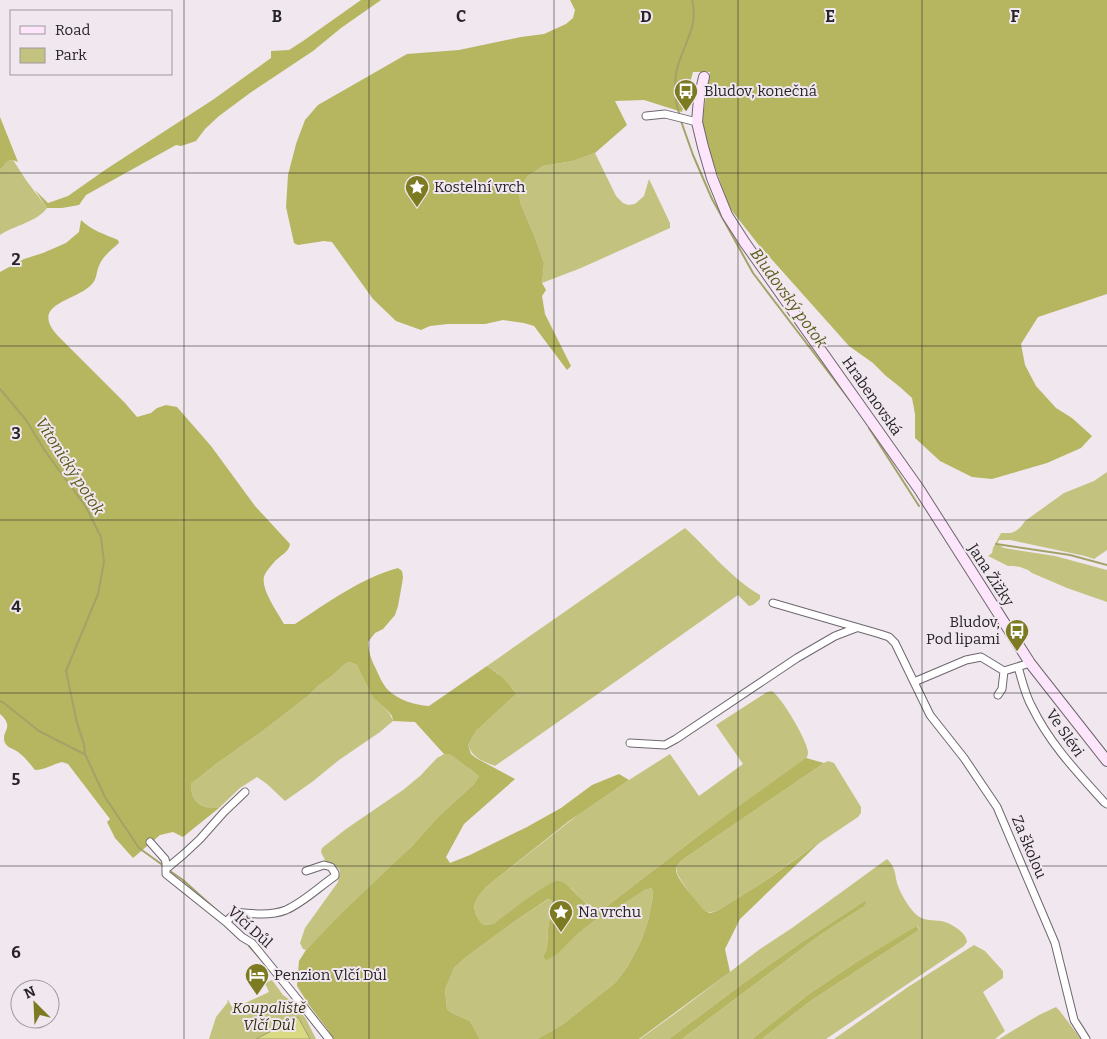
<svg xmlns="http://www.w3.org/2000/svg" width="1107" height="1039" font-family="Bitter,serif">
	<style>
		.green { fill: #c3c37f }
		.forest { fill: #b6b560 }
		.water { fill: #d9d983; stroke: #a4a367 }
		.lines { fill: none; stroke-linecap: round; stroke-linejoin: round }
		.stream { stroke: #a4a367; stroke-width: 2 }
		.street-casing { stroke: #6e676e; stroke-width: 9 }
		.secondary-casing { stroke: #6e676e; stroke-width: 12 }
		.street { stroke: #fff; stroke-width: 7 }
		.secondary { stroke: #fde6fb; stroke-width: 10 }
		.grid { fill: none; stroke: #272427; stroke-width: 1; stroke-opacity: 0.55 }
		.labels { text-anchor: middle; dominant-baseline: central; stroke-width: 4; stroke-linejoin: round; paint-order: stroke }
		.poi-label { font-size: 15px; fill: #272427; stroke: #f0e7ef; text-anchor: start }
		.street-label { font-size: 15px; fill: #272427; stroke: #f0e7ef }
		.park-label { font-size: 15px; font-style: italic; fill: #31310b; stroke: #f0e7ef }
		.water-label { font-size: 16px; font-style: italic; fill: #5c5b1c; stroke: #f0e7ef }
		.grid-label { font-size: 16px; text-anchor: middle; font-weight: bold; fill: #272427; stroke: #f0e7ef; stroke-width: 4; stroke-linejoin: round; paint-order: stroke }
	</style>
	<rect width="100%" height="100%" fill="#f0e7ef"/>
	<!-- green -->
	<path class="green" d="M 595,153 L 616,196 L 623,203 L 628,205 L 635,204 L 644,196 L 649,179 L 670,223 L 670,228 L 581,268 L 542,283 L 544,263 L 536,240 L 520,202 L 519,188 L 528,176 L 543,166 L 573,161 Z
		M 13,160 L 26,180 L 47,208 C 37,222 15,225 0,235 L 0,170 L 8,161 Z
		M 1107,472 L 1107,550 L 1094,559 L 1085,556 L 1010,540 L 999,540 L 997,544 L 1004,548 L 1055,556 L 1107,570 L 1107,602 L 1067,588 L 1032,573 L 1028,570 L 1020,567 L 1014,566 L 1008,566 L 988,556 L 992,553 L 993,548 L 1001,533 C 1004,533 1006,533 1009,533 C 1016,533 1022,526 1025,521 L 1064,493 L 1094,481 Z
		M 685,528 C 710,551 732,579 760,595 L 760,599 L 753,605 L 749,606 L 738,595 L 622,677 L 495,766 C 483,761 473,759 468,745 L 476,731 L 513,697 L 513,689 L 496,672 L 487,666 Z
		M 350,662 L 357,665 C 363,675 366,687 374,697 C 380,705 390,710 393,721 L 380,732 L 339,760 L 312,782 L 285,801 L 267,784 L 257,777 L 240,788 L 219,808 C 202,809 191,803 191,784 L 216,764 L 260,733 L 308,696 L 318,686 L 333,675 L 345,664 Z
		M 772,691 C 782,698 807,740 808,752 C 808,757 806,759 803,762 L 706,830 L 603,909 C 589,910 580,897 571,888 L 495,923 L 489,925 L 482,924 C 470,907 473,903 486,887 L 579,814 L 606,796 L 629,780 L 670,754 L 699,796 L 743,764 L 716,725 L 767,692 Z
		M 444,754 C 457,752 467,770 479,775 L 479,776 L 474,784 L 438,817 L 412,846 L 306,950 L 303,949 L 300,943 L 305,928 L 338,882 L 340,871 L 339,869 L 333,864 L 326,862 L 321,852 L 322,848 L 346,829 L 403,790 L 420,776 L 437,758 Z
		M 828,761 L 834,763 L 861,807 L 861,813 L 858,817 L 797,858 L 765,881 L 717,911 C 713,912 708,913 704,911 C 698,907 681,881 677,873 C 675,866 680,862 685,858 L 824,763 Z
		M 887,859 C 895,866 895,874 897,883 C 900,893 910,910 918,916 C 925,921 933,920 941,921 C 951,923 966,932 967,942 L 964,946 L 826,1039 L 762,1039 L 809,1002 L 913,934 L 919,930 L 918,926 L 855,963 L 809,994 L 752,1039 L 682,1039 L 820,935 L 863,907 L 863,902 L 802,942 L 745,982 L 669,1039 L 640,1039 L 680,1010 L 760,949 L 792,928 Z
		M 652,888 L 653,896 L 648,921 L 641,941 L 628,966 L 616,982 L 562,1025 L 537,1039 L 480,1039 L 470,1021 L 452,1013 L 447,1009 L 445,990 L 454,968 L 466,957 L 518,919 L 547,900 L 548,899 L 551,900 L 552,904 L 548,929 L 547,948 L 543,957 L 594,921 L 606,915 L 645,890 Z
		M 974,945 L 985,951 L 1003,971 L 1003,978 L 983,992 L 1005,1031 L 995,1039 L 834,1039 L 908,987 Z
		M 272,980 L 283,995 L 294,1003 L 306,1019 L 316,1039 L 209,1039 L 216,1017 L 228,1002 L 227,1000 L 228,1000 L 232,1007 L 237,1005 L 236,1003 L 239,1002 L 241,1005 L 269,992 L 265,983 Z
		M 1056,1007 L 1059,1010 L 1081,1039 L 999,1039 L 1039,1015 Z"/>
	<!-- forest -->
	<path class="forest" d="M 361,0 L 381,0 L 341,28 L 313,51 L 250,93 L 219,116 L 205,129 L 196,141 L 181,146 L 176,145 L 86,195 L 79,205 L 62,208 L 47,208 L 35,190 L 48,203 L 68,196 L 105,170 L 214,99 L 271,58 L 271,51 L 289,50 L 303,41 Z
		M 570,0 L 1107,0 L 1107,294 L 1038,317 L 1021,344 L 1025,365 L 1036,386 L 1056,408 L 1072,418 L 1092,436 L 1081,448 L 1047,463 L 992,479 L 972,477 L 940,461 L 915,438 L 915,414 L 912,398 L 900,387 L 886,376 L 873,363 L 849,346 L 758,244 L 729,207 L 707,145 L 702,121 L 710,72 L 693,72 L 682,112 L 644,100 L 615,101 L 627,125 L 595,153 L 573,161 L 543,166 L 528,176 L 519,188 L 520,202 L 536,240 L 544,263 L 542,283 L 546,290 L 542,296 L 545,314 L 571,366 L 567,370 L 534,326 L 524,323 L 503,320 L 485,324 L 448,324 L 430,326 L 421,330 L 396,321 L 373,299 L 332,242 L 324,241 L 298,245 L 294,243 L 286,207 L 288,175 L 296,144 L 305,120 L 318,105 L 407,54 L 459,50 L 521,37 L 544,34 L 566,24 L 573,18 L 575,10 Z
		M 0,117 L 18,162 L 13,160 L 8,161 L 0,170 Z
		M 81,220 C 91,230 106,235 118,240 L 119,243 C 112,249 102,257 99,266 C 96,272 97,279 92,284 C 76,302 28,303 58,336 L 125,403 L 137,417 L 151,413 L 157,408 L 166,405 L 177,407 L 211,446 L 255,506 L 290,544 C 289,552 281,555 275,561 C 272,565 265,572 264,577 C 261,590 278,613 284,624 L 295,624 C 327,603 361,578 398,568 L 402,571 L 403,577 L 402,584 L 398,606 L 395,615 L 383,629 L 375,633 L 368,642 C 369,654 371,659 376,669 C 379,676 383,685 388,690 C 398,700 415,705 429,706 L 487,666 C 496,672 512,684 515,694 L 513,697 L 476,731 L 468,745 L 471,754 L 476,758 L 515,779 L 464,824 L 446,857 L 450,863 L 470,855 L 527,827 L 561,808 L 592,785 L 619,774 L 629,780 L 606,796 L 569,821 L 486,887 C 473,903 470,907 482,924 L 489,925 L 495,923 C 506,915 547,882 557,881 C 568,880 584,906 595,909 C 597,910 600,909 603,909 L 706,830 L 806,758 L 824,763 L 685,858 C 681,861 676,865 676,871 C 677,879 699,905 705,911 L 710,913 L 717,911 L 765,881 L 820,842 L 740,919 L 725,949 L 730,972 L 639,1039 L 537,1039 L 562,1025 L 616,982 L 628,966 L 641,941 L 648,921 L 653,896 L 652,888 L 645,890 L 606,915 L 594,921 L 578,933 L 557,954 L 547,960 L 543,957 L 547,948 L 548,929 L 552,904 L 551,900 L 548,899 L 518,919 L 466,957 L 454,968 L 445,990 L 447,1009 L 452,1013 L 470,1021 L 480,1039 L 333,1039 L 328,1030 L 309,1005 L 297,986 L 299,961 L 306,950 L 340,915 L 412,846 L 438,817 L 474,784 L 479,776 L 453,756 L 449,754 L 444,754 L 415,722 L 393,721 L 392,716 L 388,711 L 374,698 L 370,692 L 357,665 L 350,662 L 345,664 L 333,675 L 318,686 L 308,696 L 260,733 L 216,764 L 191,784 C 191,803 202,809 219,808 L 183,837 L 173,832 L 160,835 L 133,858 L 115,838 L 107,822 L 110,819 L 68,764 L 62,762 C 53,764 45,770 35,770 C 30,764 24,756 18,752 C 13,748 9,749 5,743 C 0,731 16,728 0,714 L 0,272 L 24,259 L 43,253 L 66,243 L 79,232 Z
		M 866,901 L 866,903 L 863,907 L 820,935 L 682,1039 L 669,1039 L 745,982 L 802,942 L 863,902 Z
		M 917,926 L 919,930 L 913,934 L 809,1002 L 762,1039 L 752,1039 L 809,994 L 855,963 Z"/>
	<!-- water -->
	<path class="water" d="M 298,1017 L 310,1039 L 256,1039 L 258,1038 Z"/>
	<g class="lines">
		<!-- stream -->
		<path class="stream" d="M 680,116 C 675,102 674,89 676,74 C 680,49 700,27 692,0
			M 681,121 L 693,155 L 712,199 L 753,273 L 852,403
			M 0,389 L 26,420 L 45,451 L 86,507 L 101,537 L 104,562 L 98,594 L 66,671 L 77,723 L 84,744 L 85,754 L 105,797 L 139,848 L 164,866
			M 869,428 L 919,506
			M 996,544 L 1070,555 L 1107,565
			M 0,701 L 4,703 L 39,731 L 84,754
			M 167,869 L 183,880 L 223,916
			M 249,946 L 266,965"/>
		<!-- street casing -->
		<g class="street-casing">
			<path id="street" d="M 646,116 L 665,114 L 697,122
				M 773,603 L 880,634 L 889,637 L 895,643 L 930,715 L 964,758 L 997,807 L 1055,943 L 1074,1020 L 1086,1039
				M 1018,667 C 1022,680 1025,695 1032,707 C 1050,744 1077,772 1104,802 L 1107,804
				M 1004,671 L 1030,663
				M 914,682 L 966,660 L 981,657 L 1004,671
				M 998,695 L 1002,689 L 1004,671
				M 630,743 L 665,745 L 676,739 L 797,658 L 835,636 L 856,628
				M 150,842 L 165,859 L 166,863 L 166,874 L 226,922 L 242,937 L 252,943 L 299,1001 L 329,1039
				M 166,869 L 184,854 L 200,839 L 224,812 L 245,792
				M 226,922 L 236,912 C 252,914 271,916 286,910 C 304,902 319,887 335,876 L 335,873 L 331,867 L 324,865 L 306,871"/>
		</g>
		<!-- secondary casing -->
		<g class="secondary-casing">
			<path id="secondary" d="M 704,77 L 699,99 L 697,122 L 703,147 L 712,178 L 727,215 L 745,243 L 919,489 L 1030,663 L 1107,761"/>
		</g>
		<!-- street -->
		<use href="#street" class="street"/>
		<!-- secondary -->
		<use href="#secondary" class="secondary"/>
	</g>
	<!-- grid -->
	<path class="grid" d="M 184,0 L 184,1039M 369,0 L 369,1039M 554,0 L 554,1039M 738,0 L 738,1039M 922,0 L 922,1039M 0,173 L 1107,173M 0,346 L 1107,346M 0,520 L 1107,520M 0,693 L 1107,693M 0,866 L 1107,866"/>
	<!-- icons -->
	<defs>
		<g id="bus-pin" transform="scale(1.25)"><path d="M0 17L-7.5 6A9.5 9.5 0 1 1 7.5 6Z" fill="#7c7b22" stroke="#f0e7ef"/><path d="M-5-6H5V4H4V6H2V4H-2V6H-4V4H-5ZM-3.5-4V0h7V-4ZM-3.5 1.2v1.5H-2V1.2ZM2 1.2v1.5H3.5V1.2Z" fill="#fff"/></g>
		<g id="sight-pin" transform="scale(1.25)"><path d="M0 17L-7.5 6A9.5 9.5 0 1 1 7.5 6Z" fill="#7c7b22" stroke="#f0e7ef"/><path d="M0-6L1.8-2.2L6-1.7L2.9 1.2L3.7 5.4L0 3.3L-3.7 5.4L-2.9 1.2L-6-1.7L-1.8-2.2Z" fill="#fff"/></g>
		<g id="hotel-pin" transform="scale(1.25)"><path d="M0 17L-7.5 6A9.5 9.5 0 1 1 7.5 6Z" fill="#7c7b22" stroke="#f0e7ef"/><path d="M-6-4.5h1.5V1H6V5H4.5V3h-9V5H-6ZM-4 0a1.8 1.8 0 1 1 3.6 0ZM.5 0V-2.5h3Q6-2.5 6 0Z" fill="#fff"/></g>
	</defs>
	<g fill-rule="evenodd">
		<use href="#bus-pin" x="686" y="91"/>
		<use href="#sight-pin" x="417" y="187"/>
		<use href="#bus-pin" x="1017" y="631"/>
		<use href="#sight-pin" x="561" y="912"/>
		<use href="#hotel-pin" x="257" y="975"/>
	</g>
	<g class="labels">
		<!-- poi labels -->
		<g class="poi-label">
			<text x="704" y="91">Bludov, konečná</text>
			<text x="434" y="187">Kostelní vrch</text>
			<text x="1000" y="622" text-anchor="end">Bludov,<tspan x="1000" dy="17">Pod lipami</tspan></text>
			<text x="578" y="912">Na vrchu</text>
			<text x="274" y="975">Penzion Vlčí Důl</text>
		</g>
		<!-- street labels -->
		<g class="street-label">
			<text transform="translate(872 396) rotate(55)">Hrabenovská</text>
			<text transform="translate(991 575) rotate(57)">Jana Žižky</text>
			<text transform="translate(1065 733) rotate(55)">Ve Slévi</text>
			<text transform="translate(1029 847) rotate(67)">Za školou</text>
			<text transform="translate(250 927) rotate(42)">Vlčí Důl</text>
		</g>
		<!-- park labels -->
		<g class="park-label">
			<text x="269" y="1008">Koupaliště<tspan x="269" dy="17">Vlčí Důl</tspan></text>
		</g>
		<!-- water labels -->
		<g class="water-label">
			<text transform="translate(789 298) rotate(54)">Bludovský potok</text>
			<text transform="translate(70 466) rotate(57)">Vítonický potok</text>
		</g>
	</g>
	<g class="grid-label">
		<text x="277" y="22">B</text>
		<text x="461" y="22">C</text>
		<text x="646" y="22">D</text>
		<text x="830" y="22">E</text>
		<text x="1015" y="22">F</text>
		<text x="16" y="265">2</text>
		<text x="16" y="439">3</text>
		<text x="16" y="612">4</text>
		<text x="16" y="785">5</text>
		<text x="16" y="958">6</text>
	</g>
	<!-- legend -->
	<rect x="10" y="10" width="162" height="65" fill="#f0e7ef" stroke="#a0999f"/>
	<rect x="20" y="26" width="25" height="8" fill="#fde6fb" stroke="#a0999f"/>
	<text x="55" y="35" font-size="15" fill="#272427">Road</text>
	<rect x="20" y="48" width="25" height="15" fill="#c3c37f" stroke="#a0999f"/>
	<text x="55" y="60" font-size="15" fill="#272427">Park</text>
	<!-- north arrow -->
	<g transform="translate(35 1004) rotate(336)"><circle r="24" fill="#f0e7ef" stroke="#a0999f"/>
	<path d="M0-4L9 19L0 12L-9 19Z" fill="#7c7b22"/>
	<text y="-8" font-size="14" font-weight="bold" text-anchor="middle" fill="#272427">N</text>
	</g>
</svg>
